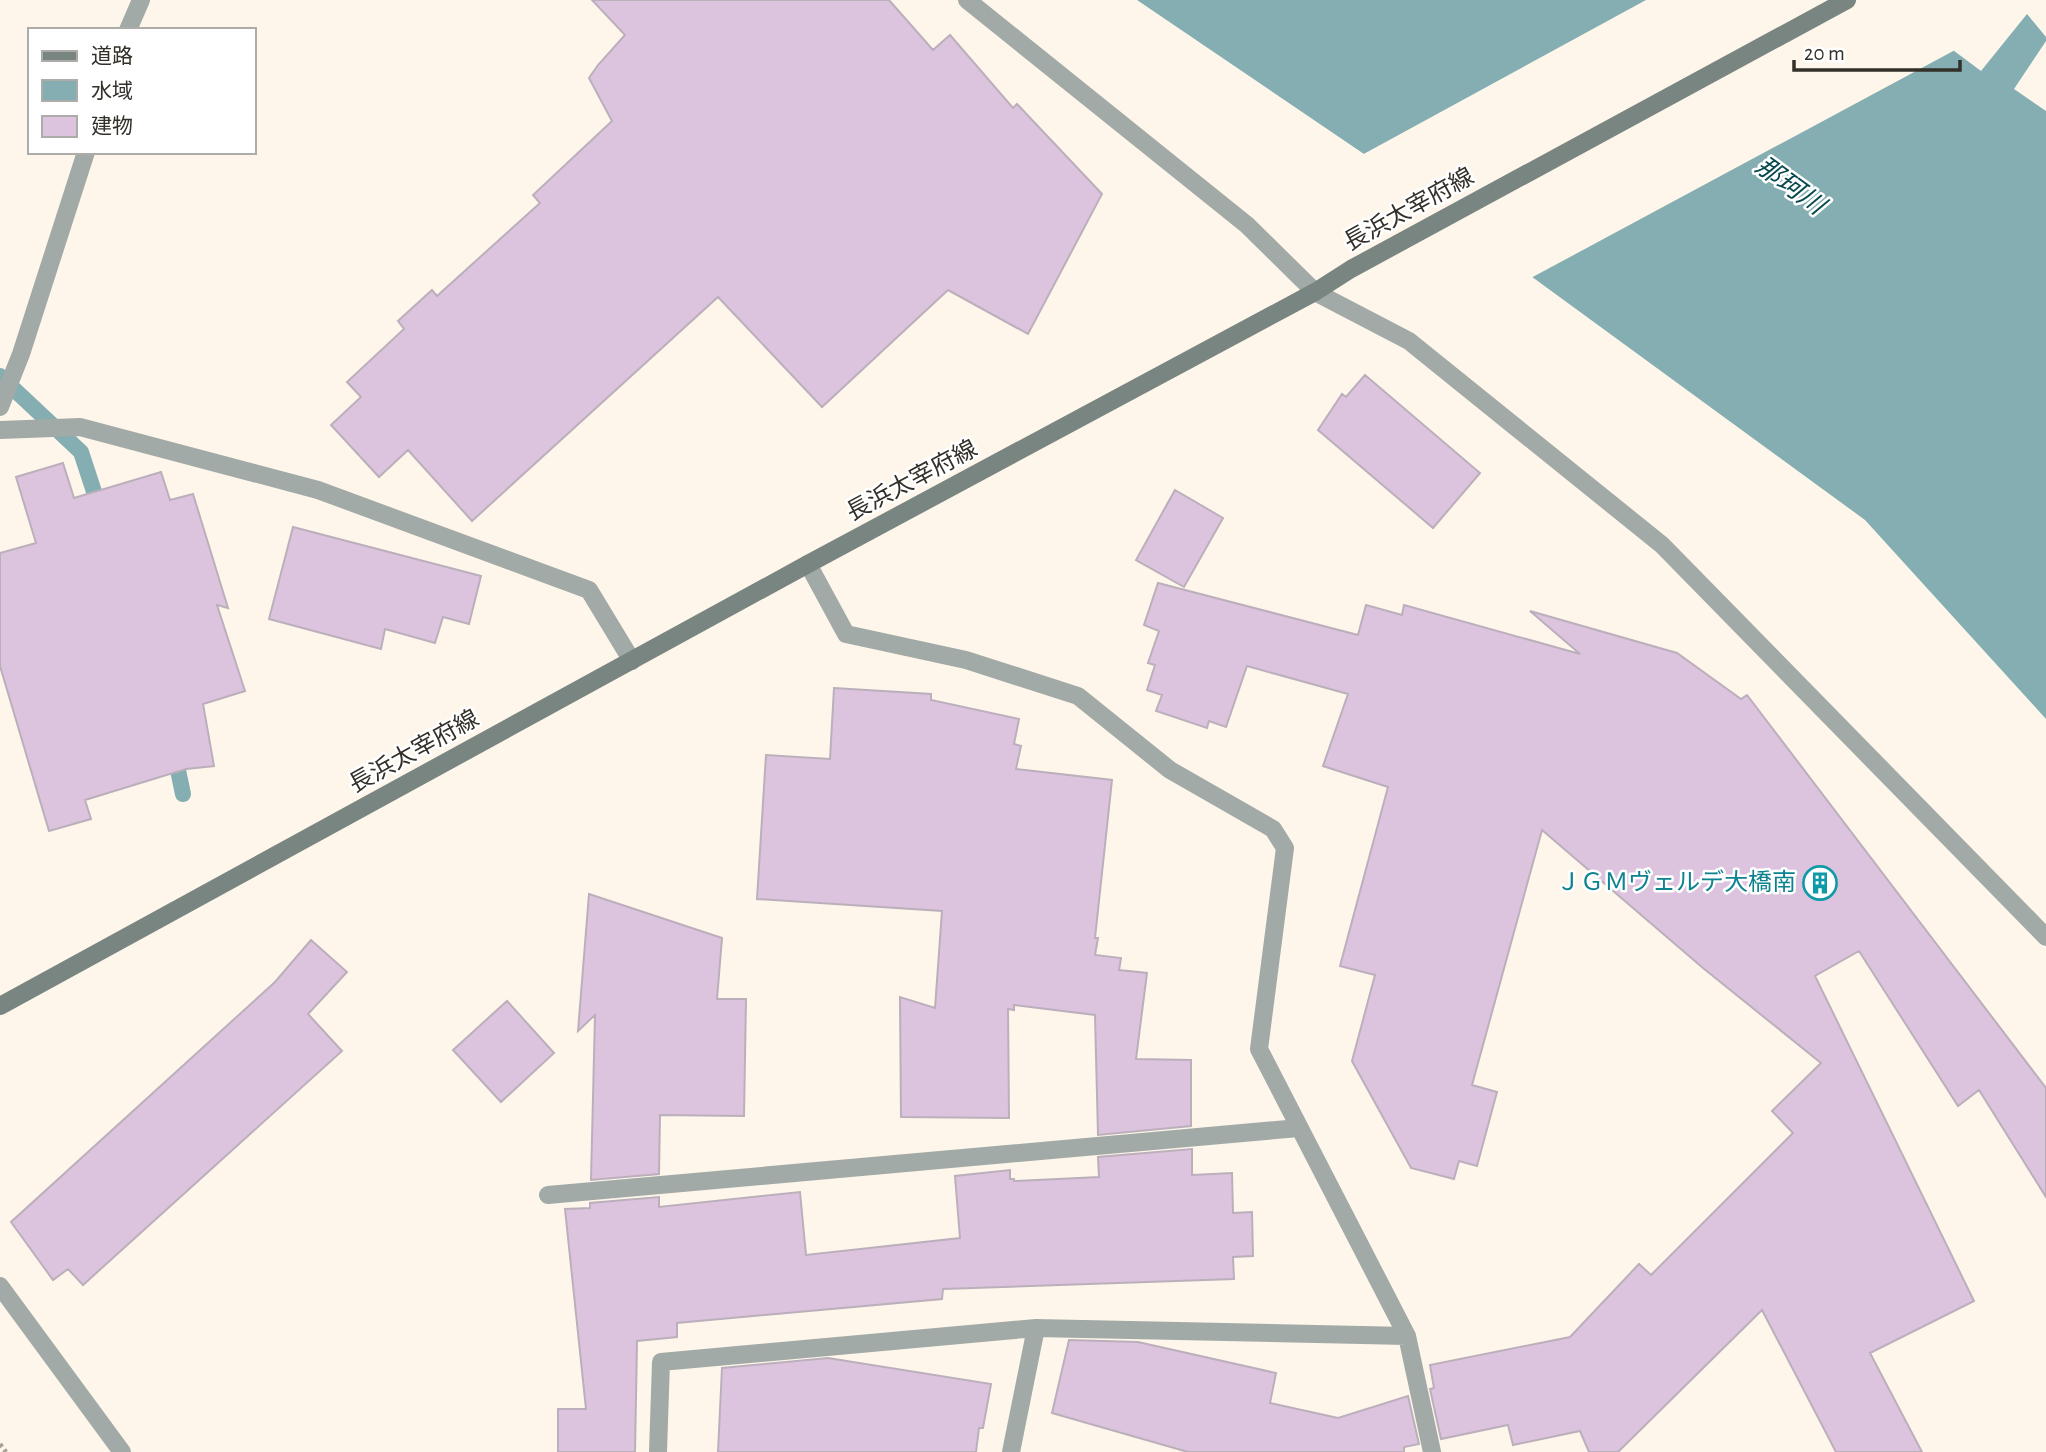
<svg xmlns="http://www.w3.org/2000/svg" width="2046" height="1452" font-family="'Alegreya Sans','Noto Sans JP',sans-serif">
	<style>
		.water { fill: #84aeb2 }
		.pier { fill: #fef6ea }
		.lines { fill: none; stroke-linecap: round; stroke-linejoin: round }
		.stream { stroke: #84aeb2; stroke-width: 16 }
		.building { fill: #ddc4de; stroke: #bbafbc; stroke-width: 2 }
		.path { stroke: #a6a097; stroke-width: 4.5; stroke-dasharray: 3.5 3.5; stroke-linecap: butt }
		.street { stroke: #a2aaa7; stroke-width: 18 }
		.secondary { stroke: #798580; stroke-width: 18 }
		.labels { text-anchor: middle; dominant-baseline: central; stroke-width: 5; stroke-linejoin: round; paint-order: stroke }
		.street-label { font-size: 24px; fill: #332f29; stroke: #fff }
		.culture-label { font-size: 24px; fill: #0d838f; stroke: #fff; text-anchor: end }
		.water-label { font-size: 26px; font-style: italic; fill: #07494e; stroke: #fff }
	</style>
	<rect width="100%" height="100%" fill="#fef6ea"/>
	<!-- water -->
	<path class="water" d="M 1137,0 L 1886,0 L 1981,71 L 2027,14 L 2046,37 L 2046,41 L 2014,89 L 2046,111 L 2046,719 L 1865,520 L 1364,154 Z"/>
	<!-- pier -->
	<path class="pier" d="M 1646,0 L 1892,0 L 1957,49 L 1529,279 L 1360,156 Z"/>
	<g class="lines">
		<!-- stream -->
		<path class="stream" d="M 0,376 L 81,452 L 101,513
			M 174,751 L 183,794"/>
	</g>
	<!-- building -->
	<path class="building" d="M 592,0 L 889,0 L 933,50 L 950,35 L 1013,108 L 1017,104 L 1102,194 L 1028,334 L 948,290 L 822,407 L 718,297 L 472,521 L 408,450 L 379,477 L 331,425 L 361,397 L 347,382 L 404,329 L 398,321 L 432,290 L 437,296 L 540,203 L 533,195 L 612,121 L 589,78 L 598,65 L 625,35 Z
		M 1365,375 L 1480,473 L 1433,528 L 1318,430 L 1342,394 L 1346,397 Z
		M 63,463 L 74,498 L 161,472 L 170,500 L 193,494 L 228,608 L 217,605 L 245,691 L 203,704 L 214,766 L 186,769 L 85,800 L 91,819 L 49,831 L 0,666 L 0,553 L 36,543 L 16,477 Z
		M 1175,490 L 1223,518 L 1184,587 L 1136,560 Z
		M 293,527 L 481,576 L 469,624 L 443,617 L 435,643 L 385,629 L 381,649 L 269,619 Z
		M 1158,583 L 1358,635 L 1366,605 L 1402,615 L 1404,605 L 1580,654 L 1530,611 L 1677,653 L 1741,699 L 1747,695 L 2046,1088 L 2046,1197 L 1979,1090 L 1958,1106 L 1859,951 L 1815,976 L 1974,1301 L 1870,1353 L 1922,1452 L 1836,1452 L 1762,1310 L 1618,1452 L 1589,1452 L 1580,1431 L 1513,1445 L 1508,1425 L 1441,1439 L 1430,1389 L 1434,1388 L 1430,1365 L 1570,1337 L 1639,1264 L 1651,1275 L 1793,1133 L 1772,1111 L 1821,1063 L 1703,968 L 1542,830 L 1472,1085 L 1497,1092 L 1477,1166 L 1459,1161 L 1454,1179 L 1411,1168 L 1352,1061 L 1375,975 L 1340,966 L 1388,787 L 1323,766 L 1348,694 L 1247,666 L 1226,727 L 1209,721 L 1207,728 L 1156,711 L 1162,695 L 1147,690 L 1155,665 L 1148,663 L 1159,631 L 1144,625 Z
		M 834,688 L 931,694 L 931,700 L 1019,719 L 1014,744 L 1021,746 L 1016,769 L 1112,780 L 1095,938 L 1098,938 L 1095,955 L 1121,958 L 1119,970 L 1147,973 L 1136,1059 L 1191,1060 L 1191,1126 L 1098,1135 L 1095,1015 L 1014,1005 L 1014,1010 L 1008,1009 L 1009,1118 L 901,1117 L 900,997 L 935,1008 L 942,911 L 757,899 L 766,755 L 830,759 Z
		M 589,894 L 722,938 L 717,999 L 746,999 L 744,1116 L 660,1115 L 659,1174 L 591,1180 L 595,1015 L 578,1031 Z
		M 311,940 L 347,972 L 308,1014 L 342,1051 L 83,1285 L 68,1269 L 53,1280 L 11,1222 L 275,982 Z
		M 507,1001 L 554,1053 L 501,1102 L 453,1050 Z
		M 1192,1149 L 1192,1175 L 1232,1173 L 1233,1213 L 1252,1212 L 1253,1256 L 1233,1257 L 1234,1279 L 943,1289 L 942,1299 L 677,1323 L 677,1337 L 637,1341 L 635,1452 L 558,1452 L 558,1409 L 586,1409 L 565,1209 L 590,1208 L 590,1203 L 659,1197 L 659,1207 L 800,1192 L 806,1255 L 960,1238 L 955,1176 L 1010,1170 L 1010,1179 L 1014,1179 L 1014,1181 L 1099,1177 L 1098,1157 Z
		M 1069,1340 L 1138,1342 L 1276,1373 L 1270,1403 L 1338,1418 L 1408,1396 L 1419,1444 L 1404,1447 L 1404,1452 L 1188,1452 L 1052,1413 Z
		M 828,1358 L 991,1384 L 983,1428 L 979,1428 L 976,1452 L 718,1452 L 722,1368 Z"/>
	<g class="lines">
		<!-- path -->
		<path class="path" d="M 0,1444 L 6,1452"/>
		<!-- street -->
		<path class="street" d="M 967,0 L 1247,225 L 1315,292 L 1409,341 L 1662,545 L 2046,937
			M 128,30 L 141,0
			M 0,407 L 21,354 L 86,152
			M 0,430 L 80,427 L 318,490 L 589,590 L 632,661
			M 808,564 L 846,634 L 966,660 L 1078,696 L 1170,770 L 1273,829 L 1285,848 L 1259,1049 L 1407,1336 L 1432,1452
			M 548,1195 L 1299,1128
			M 0,1286 L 122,1452
			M 658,1452 L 661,1362 L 1036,1328 L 1407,1336
			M 1011,1452 L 1036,1328"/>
		<!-- secondary -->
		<path class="secondary" d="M 0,1006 L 808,564 L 1315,292 L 1351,269 L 1847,0"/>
	</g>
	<!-- icons -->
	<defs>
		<g id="building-ring" transform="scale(1.75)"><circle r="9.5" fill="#fff" stroke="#0f9aa8" stroke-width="1.5"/><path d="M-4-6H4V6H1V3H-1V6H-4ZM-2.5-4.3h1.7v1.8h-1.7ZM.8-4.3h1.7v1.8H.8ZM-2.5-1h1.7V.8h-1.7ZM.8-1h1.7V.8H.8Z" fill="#0f9aa8"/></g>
	</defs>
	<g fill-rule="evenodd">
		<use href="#building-ring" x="1820" y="883"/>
	</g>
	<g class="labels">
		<!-- street labels -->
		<g class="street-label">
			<text transform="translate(1409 210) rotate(-29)">長浜太宰府線</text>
			<text transform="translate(912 481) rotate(-28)">長浜太宰府線</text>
			<text transform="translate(414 752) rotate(-29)">長浜太宰府線</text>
		</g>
		<!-- culture labels -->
		<g class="culture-label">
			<text x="1796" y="883">ＪＧＭヴェルデ大橋南</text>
		</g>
		<!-- water labels -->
		<g class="water-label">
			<text transform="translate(1790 186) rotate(36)">那珂川</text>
		</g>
	</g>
	<!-- legend -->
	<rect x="28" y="28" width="228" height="126" fill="#ffffff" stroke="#adaca9" stroke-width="2"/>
	<rect x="42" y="51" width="35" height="10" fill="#798580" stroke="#adaca9" stroke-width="2"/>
	<text x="91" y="63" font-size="21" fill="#332f29">道路</text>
	<rect x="42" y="80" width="35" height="21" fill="#84aeb2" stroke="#adaca9" stroke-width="2"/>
	<text x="91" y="98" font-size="21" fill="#332f29">水域</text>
	<rect x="42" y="116" width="35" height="21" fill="#ddc4de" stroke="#adaca9" stroke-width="2"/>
	<text x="91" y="133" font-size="21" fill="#332f29">建物</text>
	<!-- scale -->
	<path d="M1794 60v10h166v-10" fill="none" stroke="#332f29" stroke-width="3.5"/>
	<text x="1804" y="60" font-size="21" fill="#332f29" stroke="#ffffff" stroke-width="5" paint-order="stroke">20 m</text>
</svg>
